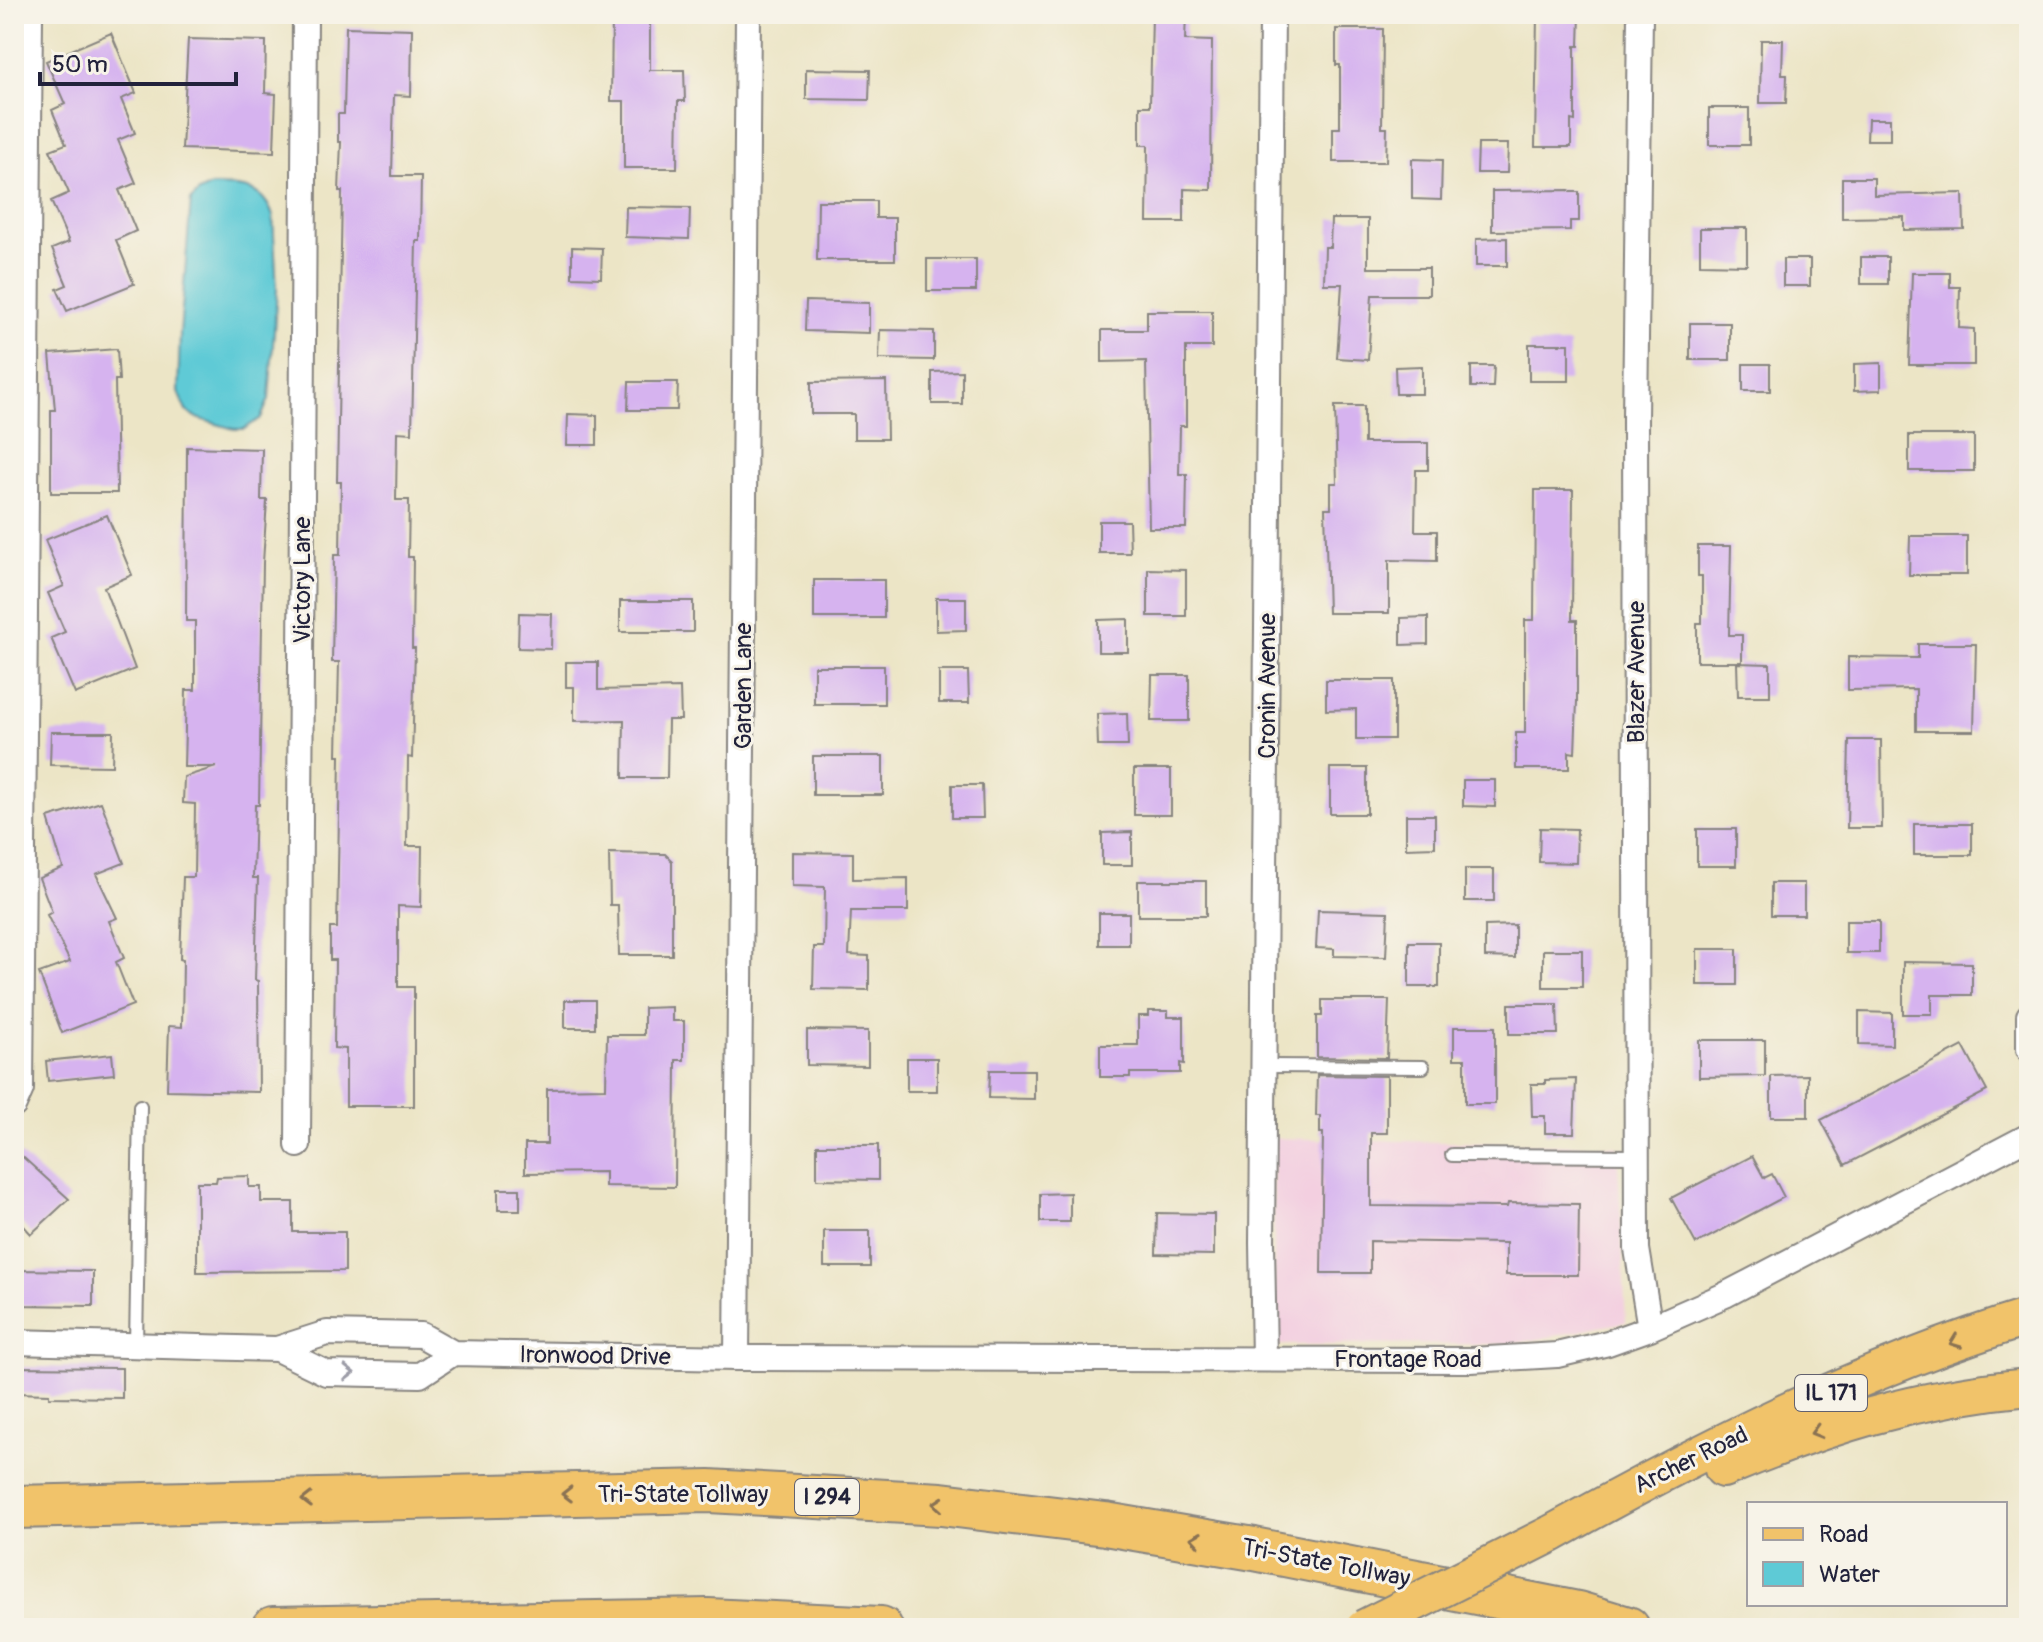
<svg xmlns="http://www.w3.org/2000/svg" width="2043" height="1642" font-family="Pangolin,sans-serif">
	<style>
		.built { fill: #f3cfe0 }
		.water { fill: #5ecad6; stroke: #407688; stroke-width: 2 }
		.building { fill: #d6b3ef }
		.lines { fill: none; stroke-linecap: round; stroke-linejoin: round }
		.lane-casing { stroke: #878480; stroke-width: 16 }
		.street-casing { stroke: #878480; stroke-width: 28 }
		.primary-casing { stroke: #878480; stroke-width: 40 }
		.highway-casing { stroke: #878480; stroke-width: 46 }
		.lane { stroke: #fff; stroke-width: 12 }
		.street { stroke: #fff; stroke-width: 24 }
		.primary { stroke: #f1c36a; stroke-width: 36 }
		.highway { stroke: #f1c36a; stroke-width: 42 }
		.primary-bridge-casing { stroke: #878480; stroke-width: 40; stroke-linecap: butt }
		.primary-bridge { stroke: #f1c36a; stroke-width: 36 }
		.oneway { stroke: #8a7252 }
		.oneway2 { stroke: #9c9ca7 }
		.labels { text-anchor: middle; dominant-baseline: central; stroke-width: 6; stroke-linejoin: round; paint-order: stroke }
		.shield { fill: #f7f3e8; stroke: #62616f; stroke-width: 2 }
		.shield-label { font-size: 22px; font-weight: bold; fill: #22223b }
		.street-label { font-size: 24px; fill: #22223b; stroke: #f7f3e8 }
	</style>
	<rect width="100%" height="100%" fill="#f7f3e8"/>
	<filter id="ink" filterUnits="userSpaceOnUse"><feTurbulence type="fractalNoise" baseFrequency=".0125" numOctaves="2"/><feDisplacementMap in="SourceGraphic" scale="16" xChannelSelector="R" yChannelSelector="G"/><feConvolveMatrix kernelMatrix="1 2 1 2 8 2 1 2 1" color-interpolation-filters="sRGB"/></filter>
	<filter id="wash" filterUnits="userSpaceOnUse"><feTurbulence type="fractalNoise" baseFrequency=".006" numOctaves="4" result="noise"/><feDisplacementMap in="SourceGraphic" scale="32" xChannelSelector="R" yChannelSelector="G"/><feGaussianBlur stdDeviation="1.8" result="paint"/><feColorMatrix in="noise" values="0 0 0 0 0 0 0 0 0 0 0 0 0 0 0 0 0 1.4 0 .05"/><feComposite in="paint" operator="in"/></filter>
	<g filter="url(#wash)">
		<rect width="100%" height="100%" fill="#ece5c6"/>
		<!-- built -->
		<path class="built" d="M 1273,1138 L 1617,1146 L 1626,1322 L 1513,1344 L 1275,1345 Z"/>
		<!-- water -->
		<path class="water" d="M 211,186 C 240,187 262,184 273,216 L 277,290 L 269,399 L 261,418 L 244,429 L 234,429 L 200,419 L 186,411 L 178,392 L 180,334 L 191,200 L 199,192 Z"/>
		<g id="blocks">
			<!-- building -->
			<path class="building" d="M 612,14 L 650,14 L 650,70 L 684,70 L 685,101 L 678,101 L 677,168 L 624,168 L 624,101 L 611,101 Z
				M 1152,14 L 1186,14 L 1185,40 L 1212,41 L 1211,190 L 1184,189 L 1184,222 L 1147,222 L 1148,145 L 1140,145 L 1140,106 L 1150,106 Z
				M 1537,14 L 1580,14 L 1579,46 L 1575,46 L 1575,121 L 1571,120 L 1571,147 L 1535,147 Z
				M 346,27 L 412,29 L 411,96 L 394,95 L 392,176 L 421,176 L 420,241 L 416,241 L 412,433 L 397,432 L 396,500 L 409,500 L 408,557 L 413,557 L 412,648 L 415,648 L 412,758 L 408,757 L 407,846 L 422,846 L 421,907 L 398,906 L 398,987 L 414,987 L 414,1106 L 346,1106 L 346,1049 L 334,1048 L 335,960 L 330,960 L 330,928 L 337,928 L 340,756 L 337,756 L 339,662 L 332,662 L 334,555 L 340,555 L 341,482 L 337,482 L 342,191 L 339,191 L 341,142 L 338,142 L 338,114 L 344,114 Z
				M 1336,29 L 1383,29 L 1382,128 L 1387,128 L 1386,162 L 1333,162 L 1333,128 L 1340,128 L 1340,65 L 1336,65 Z
				M 111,33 L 136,93 L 121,99 L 135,133 L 118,140 L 136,183 L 119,190 L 136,231 L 116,240 L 134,284 L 67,311 L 57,289 L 67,285 L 52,249 L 69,242 L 51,201 L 69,193 L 50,150 L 66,144 L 52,110 L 65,104 L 46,61 Z
				M 188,39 L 266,41 L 265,93 L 276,94 L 274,152 L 182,149 Z
				M 1761,40 L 1783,40 L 1782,75 L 1787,75 L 1786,103 L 1760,103 Z
				M 806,69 L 870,70 L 869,100 L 806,99 Z
				M 1709,108 L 1749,108 L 1749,145 L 1709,145 Z
				M 1868,119 L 1890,119 L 1890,140 L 1867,140 Z
				M 1478,144 L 1508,144 L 1507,173 L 1477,173 Z
				M 1412,159 L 1442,160 L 1441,200 L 1412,199 Z
				M 1842,178 L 1874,178 L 1874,195 L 1963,193 L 1964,229 L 1904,230 L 1904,217 L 1842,218 Z
				M 1569,190 L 1570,192 L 1579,192 L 1579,221 L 1570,221 L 1570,230 L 1492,231 L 1492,191 Z
				M 818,201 L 876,201 L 876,218 L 895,218 L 895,260 L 817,260 Z
				M 626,207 L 690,208 L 689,239 L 625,237 Z
				M 1331,219 L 1368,219 L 1368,268 L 1429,268 L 1429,295 L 1372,295 L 1368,360 L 1337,358 L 1342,284 L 1324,284 L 1325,247 L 1330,247 Z
				M 1700,228 L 1747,228 L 1747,265 L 1700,264 Z
				M 1507,238 L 1507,266 L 1476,266 L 1476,239 Z
				M 572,247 L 602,248 L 601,278 L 572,277 Z
				M 1861,257 L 1888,257 L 1888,284 L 1861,284 Z
				M 927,259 L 976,259 L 976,291 L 927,291 Z
				M 1783,259 L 1810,259 L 1810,286 L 1783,286 Z
				M 1912,273 L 1950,273 L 1950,287 L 1960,287 L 1959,328 L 1974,329 L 1974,365 L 1909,365 Z
				M 806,301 L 869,303 L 869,333 L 805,331 Z
				M 1147,311 L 1212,311 L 1212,347 L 1186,347 L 1186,426 L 1180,426 L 1179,474 L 1187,474 L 1186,528 L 1149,528 L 1146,361 L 1102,362 L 1102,330 L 1147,330 Z
				M 1690,323 L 1730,323 L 1730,360 L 1690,360 Z
				M 880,330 L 934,331 L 934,360 L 879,359 Z
				M 1529,344 L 1569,344 L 1569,381 L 1529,381 Z
				M 117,349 L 119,380 L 115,380 L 117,493 L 51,493 L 51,410 L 55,410 L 50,354 Z
				M 1881,363 L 1881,390 L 1854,391 L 1854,364 Z
				M 1743,364 L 1770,364 L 1770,391 L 1743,391 Z
				M 1422,366 L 1422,394 L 1396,394 L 1395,367 Z
				M 1471,366 L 1494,366 L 1493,387 L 1471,387 Z
				M 962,371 L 962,404 L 932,404 L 932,372 Z
				M 886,381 L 887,439 L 854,439 L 854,414 L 811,414 L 811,382 Z
				M 629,382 L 678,382 L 677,410 L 628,410 Z
				M 1335,406 L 1364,406 L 1364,443 L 1428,443 L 1428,470 L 1416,470 L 1415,531 L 1437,531 L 1437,561 L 1389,560 L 1389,613 L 1328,613 L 1325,508 L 1331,508 L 1331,483 L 1337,483 Z
				M 568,414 L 597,415 L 597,445 L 567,445 Z
				M 1909,435 L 1974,435 L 1974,471 L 1909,471 Z
				M 187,447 L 262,449 L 261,500 L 267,500 L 263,563 L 259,805 L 255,805 L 253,878 L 258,878 L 255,980 L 258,981 L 259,1092 L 167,1090 L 169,1026 L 182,1027 L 183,960 L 180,959 L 183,877 L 194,877 L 195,804 L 183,803 L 184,777 L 216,767 L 184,767 L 186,690 L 195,690 L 195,621 L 186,621 Z
				M 1535,490 L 1573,490 L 1572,620 L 1577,620 L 1577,701 L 1575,753 L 1569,752 L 1569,769 L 1516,769 L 1516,733 L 1525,733 L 1525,620 L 1534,620 Z
				M 107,515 L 132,575 L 104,587 L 135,669 L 75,694 L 51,638 L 65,632 L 48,593 L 64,586 L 45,540 Z
				M 1099,521 L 1129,521 L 1130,553 L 1099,553 Z
				M 1910,536 L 1967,536 L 1967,575 L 1909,575 Z
				M 1698,546 L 1731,546 L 1729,635 L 1742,635 L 1742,662 L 1697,662 L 1697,623 L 1702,623 L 1702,576 L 1698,576 Z
				M 1148,569 L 1186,570 L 1186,616 L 1148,616 Z
				M 814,580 L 884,580 L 884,618 L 814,618 Z
				M 936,598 L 966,598 L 966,630 L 936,631 Z
				M 620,601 L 693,601 L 693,632 L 620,632 Z
				M 519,613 L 552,614 L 551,649 L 518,648 Z
				M 1428,617 L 1428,644 L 1401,645 L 1401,618 Z
				M 1128,619 L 1128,652 L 1098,652 L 1098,620 Z
				M 1918,644 L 1976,644 L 1974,731 L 1916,731 L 1916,689 L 1848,690 L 1848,657 L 1918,658 Z
				M 566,662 L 598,662 L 598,690 L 680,688 L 681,720 L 668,720 L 667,778 L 623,778 L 624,720 L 574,721 L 574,687 L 566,687 Z
				M 1737,663 L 1770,664 L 1770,696 L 1738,696 Z
				M 814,666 L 884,666 L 884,704 L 814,704 Z
				M 939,671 L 968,671 L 969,703 L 939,703 Z
				M 1152,675 L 1189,675 L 1189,721 L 1151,721 Z
				M 1326,680 L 1394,680 L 1394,739 L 1356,739 L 1356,709 L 1326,710 Z
				M 1127,713 L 1128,746 L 1098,746 L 1097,714 Z
				M 51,732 L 113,732 L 112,766 L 50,765 Z
				M 1849,740 L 1881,740 L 1882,828 L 1847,828 Z
				M 813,756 L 883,756 L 883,795 L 813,795 Z
				M 1330,768 L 1367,768 L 1367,814 L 1330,814 Z
				M 1134,769 L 1171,769 L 1171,815 L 1134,815 Z
				M 1463,780 L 1495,780 L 1495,807 L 1463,806 Z
				M 952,785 L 982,785 L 983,818 L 952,818 Z
				M 101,802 L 124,863 L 96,874 L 117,918 L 109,921 L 124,958 L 116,962 L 133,1005 L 62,1033 L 39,973 L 70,962 L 47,915 L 52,912 L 39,878 L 63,868 L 48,818 Z
				M 1406,815 L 1435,815 L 1435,847 L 1406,848 Z
				M 1914,824 L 1972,824 L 1972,855 L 1914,855 Z
				M 1540,828 L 1577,829 L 1576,863 L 1539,862 Z
				M 1697,829 L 1736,829 L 1736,866 L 1697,866 Z
				M 1132,832 L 1132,865 L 1102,865 L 1102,833 Z
				M 792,852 L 853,853 L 853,879 L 908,878 L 908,911 L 851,911 L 849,955 L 869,956 L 869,990 L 813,989 L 814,947 L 824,947 L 825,887 L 792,886 Z
				M 609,853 L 665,854 L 672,861 L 672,955 L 619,955 L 618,905 L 610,905 Z
				M 1465,869 L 1494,869 L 1494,901 L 1465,901 Z
				M 1138,881 L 1206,881 L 1206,916 L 1138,916 Z
				M 1771,883 L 1804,883 L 1804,915 L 1771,915 Z
				M 1318,910 L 1388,912 L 1386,957 L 1334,956 L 1334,949 L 1316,948 Z
				M 1099,913 L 1129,913 L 1129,945 L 1099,945 Z
				M 1846,921 L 1879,921 L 1879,953 L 1846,953 Z
				M 1515,925 L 1515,958 L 1485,957 L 1485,926 Z
				M 1409,942 L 1439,942 L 1439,987 L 1409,987 Z
				M 1697,949 L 1737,949 L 1737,985 L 1697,985 Z
				M 1543,950 L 1582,950 L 1582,987 L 1543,987 Z
				M 1903,962 L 1972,963 L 1972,995 L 1932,995 L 1932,1014 L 1903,1014 Z
				M 565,1000 L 595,1000 L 595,1028 L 565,1028 Z
				M 1322,1000 L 1389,1000 L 1387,1058 L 1317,1057 L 1317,1016 L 1322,1016 Z
				M 1509,1004 L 1557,1004 L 1558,1034 L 1509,1034 Z
				M 672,1007 L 672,1021 L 684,1021 L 684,1060 L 676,1060 L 675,1187 L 605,1186 L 605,1172 L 525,1173 L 525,1144 L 547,1144 L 547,1089 L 606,1088 L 607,1035 L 644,1035 L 644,1008 Z
				M 1148,1011 L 1168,1011 L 1168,1017 L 1184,1017 L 1184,1064 L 1180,1063 L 1180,1073 L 1130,1073 L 1130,1077 L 1100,1077 L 1100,1045 L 1138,1045 L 1138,1016 L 1148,1016 Z
				M 1859,1012 L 1892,1013 L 1892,1045 L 1859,1044 Z
				M 1454,1027 L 1495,1027 L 1495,1104 L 1465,1104 L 1465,1059 L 1454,1059 Z
				M 807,1030 L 868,1031 L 868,1066 L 807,1065 Z
				M 1699,1040 L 1765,1040 L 1765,1076 L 1699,1077 Z
				M 1963,1046 L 1987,1091 L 1845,1165 L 1821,1120 Z
				M 112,1054 L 114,1074 L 48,1081 L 46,1061 Z
				M 907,1058 L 937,1058 L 937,1091 L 907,1091 Z
				M 990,1070 L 1034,1070 L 1034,1099 L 989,1098 Z
				M 1317,1075 L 1387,1076 L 1387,1133 L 1371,1133 L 1371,1206 L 1507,1207 L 1508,1203 L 1579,1204 L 1578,1275 L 1506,1275 L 1506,1243 L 1370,1241 L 1370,1273 L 1321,1273 L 1323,1133 L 1320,1133 L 1320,1116 L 1316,1116 Z
				M 1808,1075 L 1808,1117 L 1771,1117 L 1771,1076 Z
				M 1576,1079 L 1574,1133 L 1545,1133 L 1545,1116 L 1532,1116 L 1531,1084 L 1545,1084 L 1545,1080 Z
				M 817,1145 L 878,1145 L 878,1180 L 817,1179 Z
				M 14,1149 L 69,1199 L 31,1234 L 14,1215 Z
				M 1752,1156 L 1764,1178 L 1772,1174 L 1784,1197 L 1696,1244 L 1671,1198 Z
				M 249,1176 L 249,1187 L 261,1187 L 261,1202 L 293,1202 L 293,1232 L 345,1232 L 345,1271 L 197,1272 L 197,1182 L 216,1182 L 217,1177 Z
				M 498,1189 L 520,1189 L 520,1210 L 498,1210 Z
				M 1070,1193 L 1070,1222 L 1040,1222 L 1040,1194 Z
				M 1157,1213 L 1214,1214 L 1214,1255 L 1156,1254 Z
				M 824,1231 L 870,1231 L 870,1267 L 824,1267 Z
				M 14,1270 L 93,1271 L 93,1306 L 14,1305 Z
				M 14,1367 L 122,1368 L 122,1398 L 49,1397 L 49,1394 L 14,1393 Z"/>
		</g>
	</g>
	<g filter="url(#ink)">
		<use href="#blocks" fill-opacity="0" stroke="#878480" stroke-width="2"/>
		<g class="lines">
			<!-- lane casing -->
			<g class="lane-casing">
				<path id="lane" d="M 1265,1066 L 1423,1067
					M 1452,1155 L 1638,1156
					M 136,1346 L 140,1106"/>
			</g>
			<!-- street casing -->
			<g class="street-casing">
				<path id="street" d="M 1640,14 L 1635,419 L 1637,1249 L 1650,1328
					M 2029,1016 L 2029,1049
					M 14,1105 L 21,1089 L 30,14
					M 298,1145 L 305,14
					M 14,1342 L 277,1349 L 327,1333 L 421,1335 L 453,1353 L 737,1358 L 1471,1360 L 1557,1355 L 1608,1343 L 1650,1328 L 1725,1295 L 2029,1136
					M 277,1349 L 326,1373 L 420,1375 L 453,1353
					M 737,1358 L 748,14
					M 1264,1359 L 1262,1243 L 1272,14"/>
			</g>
			<!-- primary casing -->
			<g class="primary-casing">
				<path id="primary" d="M 1723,1469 C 1826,1426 1917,1397 2029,1387
					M 1551,1534 C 1703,1449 1862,1368 2029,1317"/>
			</g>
			<!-- highway casing -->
			<g class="highway-casing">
				<path id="highway" d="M 14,1507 L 709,1491 L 941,1504 L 1105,1524 L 1254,1549 L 1578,1613 L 1628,1628
					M 273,1628 L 708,1620 L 881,1628"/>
			</g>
			<!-- lane -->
			<use href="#lane" class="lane"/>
			<!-- street -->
			<use href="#street" class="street"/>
			<!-- primary -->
			<use href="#primary" class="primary"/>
			<!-- highway -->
			<use href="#highway" class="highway"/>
			<!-- primary-bridge casing -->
			<g class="primary-bridge-casing">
				<path id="primary-bridge" d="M 1364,1628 L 1551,1534"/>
			</g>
			<!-- primary-bridge -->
			<use href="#primary-bridge" class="primary-bridge"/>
		</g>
		<!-- one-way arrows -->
		<defs><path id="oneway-chevron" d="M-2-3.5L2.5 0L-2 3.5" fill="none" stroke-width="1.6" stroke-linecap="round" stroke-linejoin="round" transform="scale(2)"/></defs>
		<g class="oneway">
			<use href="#oneway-chevron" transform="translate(1955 1342) rotate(159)"/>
			<use href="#oneway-chevron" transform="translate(1816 1432) rotate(164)"/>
			<use href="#oneway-chevron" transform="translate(567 1494) rotate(179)"/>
			<use href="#oneway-chevron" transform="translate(307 1500) rotate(179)"/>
			<use href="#oneway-chevron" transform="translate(938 1504) rotate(-175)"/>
			<use href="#oneway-chevron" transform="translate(1196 1539) rotate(-171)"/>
		</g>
		<use class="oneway2" href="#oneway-chevron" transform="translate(349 1373) rotate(1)"/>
	</g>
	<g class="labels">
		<!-- shield labels -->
		<g class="shield">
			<rect x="1795" y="1375" width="72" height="36" rx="6"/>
			<rect x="795" y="1479" width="64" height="36" rx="6"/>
		</g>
		<g class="shield-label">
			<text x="1831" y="1393">IL 171</text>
			<text x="827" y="1497">I 294</text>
		</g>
		<!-- street labels -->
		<g class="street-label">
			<text transform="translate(302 580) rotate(-90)">Victory Lane</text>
			<text transform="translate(1636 672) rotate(-90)">Blazer Avenue</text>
			<text transform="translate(743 686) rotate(-90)">Garden Lane</text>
			<text transform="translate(1267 686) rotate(-90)">Cronin Avenue</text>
			<text transform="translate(595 1356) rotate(1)">Ironwood Drive</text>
			<text x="1408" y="1359">Frontage Road</text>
			<text transform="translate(1691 1460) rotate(-26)">Archer Road</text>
			<text x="683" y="1494">Tri-State Tollway</text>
			<text transform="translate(1326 1563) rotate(11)">Tri-State Tollway</text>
		</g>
	</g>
	<!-- margin -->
	<rect width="2043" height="1642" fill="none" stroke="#f7f3e8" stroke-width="48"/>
	<!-- legend -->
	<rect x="1747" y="1502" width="260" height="104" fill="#f7f3e8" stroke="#a29fa3" stroke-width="2"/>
	<rect x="1763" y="1528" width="40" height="12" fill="#f1c36a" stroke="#a29fa3" stroke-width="2"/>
	<text x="1819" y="1542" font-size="24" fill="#22223b">Road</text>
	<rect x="1763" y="1562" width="40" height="24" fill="#5ecad6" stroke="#a29fa3" stroke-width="2"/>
	<text x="1819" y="1582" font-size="24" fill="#22223b">Water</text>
	<!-- scale -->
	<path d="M40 72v12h196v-12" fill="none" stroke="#22223b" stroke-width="4"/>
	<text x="52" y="72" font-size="24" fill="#22223b" stroke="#f7f3e8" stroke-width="6" paint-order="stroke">50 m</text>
</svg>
